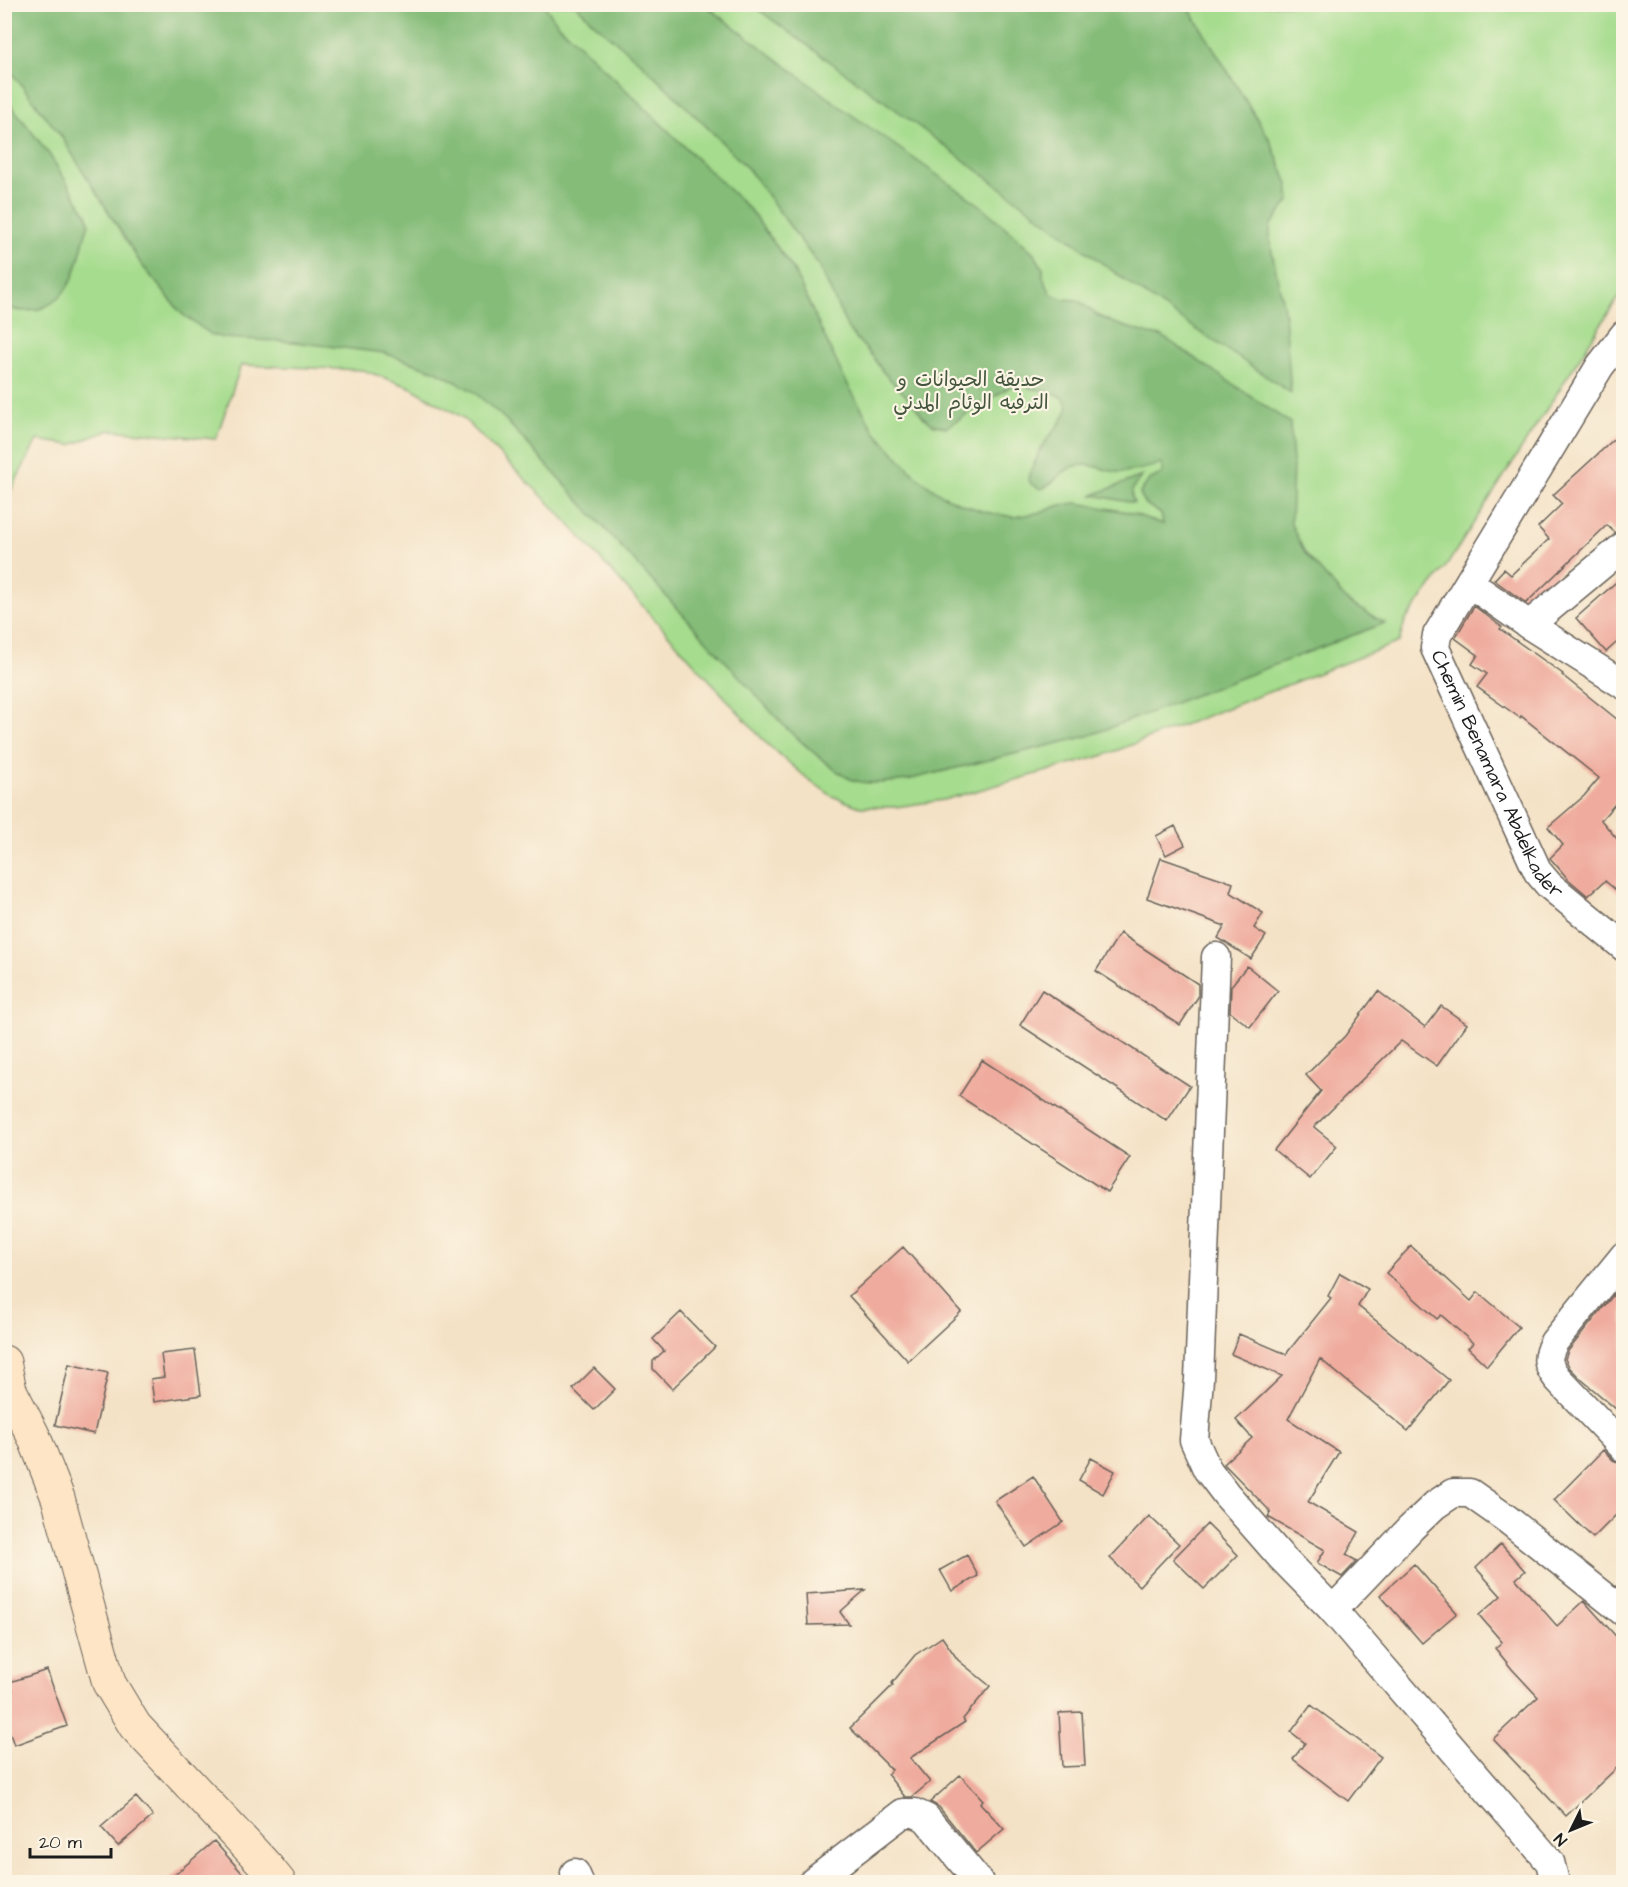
<svg xmlns="http://www.w3.org/2000/svg" width="1628" height="1887" font-family="'Architects Daughter','Playpen Sans Arabic',sans-serif">
	<style>
		.green { fill: #a5dc8d; stroke: #607c54; stroke-width: 1.5 }
		.forest { fill: #84bc78; stroke: #506c4a; stroke-width: 1.5 }
		.building { fill: #efac9e }
		.lines { fill: none; stroke-linecap: round; stroke-linejoin: round }
		.street-casing { stroke: #686158; stroke-width: 31 }
		.secondary-casing { stroke: #686158; stroke-width: 35 }
		.street { stroke: #fff; stroke-width: 28 }
		.secondary { stroke: #fde5c5; stroke-width: 33 }
		.labels { text-anchor: middle; dominant-baseline: central; stroke-width: 4.5; stroke-linejoin: round; paint-order: stroke }
		.park-label { font-size: 20px; fill: #45563e; stroke: #fcf5e5 }
		.street-label { font-size: 20px; fill: #1c1c1c; stroke: #fcf5e5 }
	</style>
	<rect width="100%" height="100%" fill="#fcf5e5"/>
	<filter id="ink" filterUnits="userSpaceOnUse"><feTurbulence type="fractalNoise" baseFrequency=".0167" numOctaves="2"/><feDisplacementMap in="SourceGraphic" scale="12" xChannelSelector="R" yChannelSelector="G"/><feConvolveMatrix kernelMatrix="1 2 1 2 8 2 1 2 1" color-interpolation-filters="sRGB"/></filter>
	<filter id="wash" filterUnits="userSpaceOnUse"><feTurbulence type="fractalNoise" baseFrequency=".008" numOctaves="4" result="noise"/><feDisplacementMap in="SourceGraphic" scale="24" xChannelSelector="R" yChannelSelector="G"/><feGaussianBlur stdDeviation="1.35" result="paint"/><feColorMatrix in="noise" values="0 0 0 0 0 0 0 0 0 0 0 0 0 0 0 0 0 1.4 0 .05"/><feComposite in="paint" operator="in"/></filter>
	<g filter="url(#wash)">
		<rect width="100%" height="100%" fill="#f4e2c6"/>
		<!-- green -->
		<path class="green" d="M 5,5 L 1623,5 L 1623,290 L 1447,565 L 1405,621 L 1399,642 L 1105,755 L 943,800 L 896,807 L 860,807 L 832,796 L 808,779 L 766,743 L 558,512 L 462,417 L 410,387 L 363,370 L 241,365 L 216,439 L 110,430 L 71,445 L 37,440 L 5,502 Z"/>
		<!-- forest -->
		<path class="forest" d="M 5,4 L 544,5 L 558,24 L 750,210 L 793,269 L 843,376 L 875,432 L 915,475 L 942,495 L 964,505 L 985,512 L 1014,517 L 1042,512 L 1060,505 L 1077,503 L 1128,512 L 1163,524 L 1161,514 L 1144,503 L 1140,493 L 1149,480 L 1163,473 L 1162,464 C 1148,467 1132,473 1117,472 C 1102,470 1090,462 1075,466 C 1062,469 1055,484 1041,489 L 1031,484 L 1028,478 L 1042,446 L 1061,422 L 1068,407 C 1063,392 1048,392 1035,389 C 1024,387 1022,384 1011,386 L 947,427 L 934,425 L 924,418 L 913,403 L 883,372 L 873,357 L 848,329 L 819,266 L 749,170 L 712,132 L 639,61 L 594,23 L 576,5 L 705,5 L 842,108 L 980,205 L 1033,252 L 1043,268 L 1043,277 L 1051,294 L 1063,299 L 1078,300 L 1097,315 L 1114,323 L 1149,334 L 1162,336 L 1290,423 L 1293,462 L 1291,524 L 1305,553 L 1348,602 L 1385,623 L 1088,736 L 907,780 C 891,782 872,785 856,781 C 837,776 801,741 786,728 L 505,419 L 473,391 L 436,371 L 384,353 L 295,342 L 224,338 L 212,335 L 182,314 L 141,264 L 61,136 L 5,64 Z
			M 752,5 L 1187,5 L 1270,140 L 1288,184 L 1290,200 L 1270,226 L 1270,242 L 1285,314 L 1291,393 L 1141,292 L 899,112 Z
			M 4,96 L 49,154 L 88,216 L 89,224 C 82,242 80,262 72,279 C 58,307 33,317 5,307 Z
			M 1142,476 C 1135,485 1128,491 1134,503 L 1093,495 Z"/>
		<g id="blocks">
			<!-- building -->
			<path class="building" d="M 1623,431 L 1623,530 L 1615,533 L 1607,525 L 1526,603 L 1494,580 L 1504,569 L 1511,575 L 1549,539 L 1538,527 L 1562,504 L 1553,495 Z
				M 1623,576 L 1623,637 L 1606,652 L 1576,618 Z
				M 1474,606 L 1502,627 L 1500,629 L 1563,674 L 1562,675 L 1623,724 L 1623,798 L 1622,796 L 1601,820 L 1623,846 L 1623,896 L 1605,881 L 1588,896 L 1568,879 L 1550,858 L 1563,845 L 1548,827 L 1584,796 L 1599,778 L 1521,716 L 1520,718 L 1477,687 L 1487,674 L 1472,664 L 1478,655 L 1455,638 Z
				M 1175,826 L 1185,845 L 1166,855 L 1156,836 Z
				M 1161,858 L 1233,883 L 1230,892 L 1263,913 L 1254,928 L 1266,936 L 1251,959 L 1218,938 L 1225,926 L 1147,898 Z
				M 1120,933 L 1198,984 L 1198,997 L 1180,1025 L 1096,971 Z
				M 1247,966 L 1278,991 L 1250,1027 L 1230,1012 L 1231,986 Z
				M 1042,990 L 1190,1086 L 1167,1121 L 1020,1025 Z
				M 1378,991 L 1425,1027 L 1441,1006 L 1467,1024 L 1437,1066 L 1401,1041 L 1314,1127 L 1337,1146 L 1310,1179 L 1274,1150 L 1321,1091 L 1306,1075 L 1345,1036 Z
				M 982,1060 L 1130,1157 L 1107,1192 L 959,1096 Z
				M 1411,1246 L 1471,1301 L 1478,1292 L 1519,1327 L 1487,1366 L 1468,1348 L 1473,1343 L 1441,1315 L 1437,1319 L 1386,1273 Z
				M 903,1247 L 961,1312 L 908,1361 L 849,1296 Z
				M 1340,1273 L 1368,1289 L 1358,1306 L 1449,1380 L 1408,1431 L 1320,1359 L 1288,1419 L 1339,1452 L 1308,1502 L 1359,1532 L 1346,1555 L 1357,1561 L 1342,1577 L 1317,1563 L 1325,1550 L 1268,1517 L 1271,1512 L 1224,1464 L 1252,1438 L 1236,1420 L 1282,1376 L 1231,1354 L 1239,1334 L 1286,1354 L 1331,1298 L 1328,1296 Z
				M 1623,1283 L 1623,1415 L 1581,1379 L 1570,1368 L 1565,1359 L 1568,1351 Z
				M 681,1312 L 715,1347 L 672,1389 L 653,1369 L 653,1361 L 664,1351 L 653,1339 Z
				M 195,1350 L 201,1395 L 154,1402 L 151,1379 L 164,1377 L 161,1354 Z
				M 69,1364 L 108,1373 L 94,1434 L 55,1425 Z
				M 594,1368 L 615,1389 L 594,1410 L 573,1389 Z
				M 1603,1450 L 1613,1460 L 1623,1464 L 1623,1508 L 1593,1538 L 1554,1500 Z
				M 1091,1458 L 1115,1471 L 1103,1494 L 1079,1480 Z
				M 1033,1476 L 1063,1522 L 1026,1547 L 995,1501 Z
				M 1149,1516 L 1179,1544 L 1139,1586 L 1110,1558 Z
				M 1207,1524 L 1238,1555 L 1204,1589 L 1173,1559 Z
				M 1501,1544 L 1525,1571 L 1516,1579 L 1557,1626 L 1584,1601 L 1623,1644 L 1623,1762 L 1566,1816 L 1493,1739 L 1538,1697 L 1512,1669 L 1495,1648 L 1502,1642 L 1479,1615 L 1501,1596 L 1476,1568 Z
				M 967,1555 L 978,1576 L 952,1591 L 940,1570 Z
				M 1414,1564 L 1457,1613 L 1422,1643 L 1380,1595 Z
				M 865,1590 L 840,1612 L 849,1624 L 808,1625 L 806,1594 Z
				M 942,1637 L 958,1660 L 990,1686 L 963,1719 L 965,1722 L 910,1758 L 930,1782 L 912,1797 L 905,1797 L 887,1774 L 892,1770 L 850,1728 L 893,1685 L 892,1683 L 915,1655 Z
				M 47,1670 L 67,1726 L 14,1745 L 4,1717 L 4,1695 L 13,1691 L 10,1682 Z
				M 1311,1705 L 1381,1757 L 1348,1801 L 1293,1759 L 1305,1743 L 1291,1732 Z
				M 1082,1712 L 1085,1766 L 1062,1767 L 1059,1713 Z
				M 960,1775 L 983,1800 L 980,1803 L 1004,1829 L 976,1853 L 939,1807 L 930,1802 Z
				M 136,1797 L 153,1816 L 118,1846 L 101,1827 Z
				M 214,1841 L 250,1882 L 166,1882 Z"/>
		</g>
	</g>
	<g filter="url(#ink)">
		<use href="#blocks" fill-opacity="0" stroke="#686158" stroke-width="1.5"/>
		<g class="lines">
			<!-- street casing -->
			<g class="street-casing">
				<g id="street">
					<path id="s1" d="M 1624,335 L 1600,366 L 1437,635 L 1435,648 L 1538,872 L 1549,885 L 1624,947"/>
					<path d="M 1469,583 L 1529,625 L 1624,685"/>
					<path d="M 1529,625 L 1624,546"/>
					<path d="M 1216,957 L 1199,1379 L 1194,1440 L 1207,1469 L 1226,1494 L 1282,1558 L 1333,1610 L 1550,1862 L 1555,1882"/>
					<path d="M 1624,1256 L 1554,1342 C 1546,1358 1546,1363 1557,1378 L 1624,1448"/>
					<path d="M 1333,1610 L 1411,1528 L 1435,1505 L 1453,1493 L 1470,1493 L 1507,1519 L 1624,1612"/>
					<path d="M 575,1873 L 579,1882"/>
					<path d="M 813,1882 L 903,1813 L 915,1813 L 926,1818 L 979,1882"/>
				</g>
			</g>
			<!-- secondary casing -->
			<g class="secondary-casing">
				<path id="secondary" d="M 4,1362 L 10,1390 L 34,1437 L 58,1498 L 109,1683 L 135,1726 L 266,1866 L 279,1882"/>
			</g>
			<!-- street -->
			<use href="#street" class="street"/>
			<!-- secondary -->
			<use href="#secondary" class="secondary"/>
		</g>
	</g>
	<g class="labels">
		<!-- park labels -->
		<g class="park-label">
			<text x="971" y="380">حديقة الحيوانات و<tspan x="971" dy="23">الترفيه الوئام المدني</tspan></text>
		</g>
		<!-- street labels -->
		<g class="street-label">
			<text stroke="none"><textPath href="#s1" startOffset="508">Chemin Benamara Abdelkader</textPath></text>
		</g>
	</g>
	<!-- margin -->
	<rect width="1628" height="1887" fill="none" stroke="#fcf5e5" stroke-width="24"/>
	<!-- north arrow -->
	<g transform="translate(1571 1830) rotate(227)" stroke="#fcf5e5" stroke-width="4.5" paint-order="stroke">
	<path d="M0-4.5L10 22L0 15L-10 22Z" fill="#1c1c1c"/>
	<text y="-9" font-size="16" font-weight="bold" text-anchor="middle" fill="#1c1c1c">N</text>
	</g>
	<!-- scale -->
	<path d="M30 1848v9h81v-9" fill="none" stroke="#1c1c1c" stroke-width="3"/>
	<text x="39" y="1848" font-size="18" fill="#1c1c1c" stroke="#fcf5e5" stroke-width="4.5" paint-order="stroke">20 m</text>
</svg>
